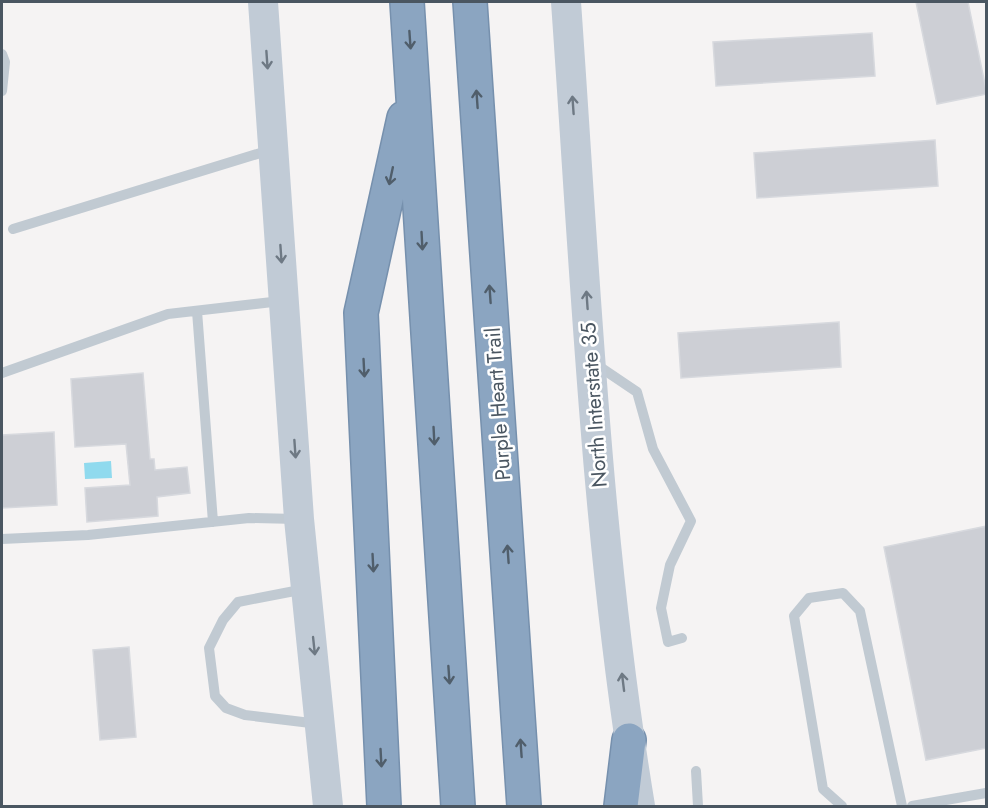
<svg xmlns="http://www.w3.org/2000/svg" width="988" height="808" font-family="Jost,sans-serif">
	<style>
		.water { fill: #90daee }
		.building { fill: #cdcfd5; stroke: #d7d9de; stroke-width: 1.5 }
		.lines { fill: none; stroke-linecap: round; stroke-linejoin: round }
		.highway-casing { stroke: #7690ad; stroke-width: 36 }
		.lane { stroke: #c1cad2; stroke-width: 10 }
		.secondary { stroke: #c1cbd6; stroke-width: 30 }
		.highway { stroke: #8ba5c1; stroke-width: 33 }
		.oneway { stroke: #505e6b }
		.oneway2 { stroke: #6e7984 }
		.labels { text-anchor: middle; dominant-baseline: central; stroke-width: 5; stroke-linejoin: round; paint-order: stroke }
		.street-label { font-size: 21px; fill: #4a5661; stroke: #fff }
	</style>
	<rect width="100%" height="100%" fill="#f5f3f3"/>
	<!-- water -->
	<path class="water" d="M 111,461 L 112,478 L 85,479 L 84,463 Z"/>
	<!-- building -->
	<path class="building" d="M 916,2 L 968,2 L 987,94 L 937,104 Z
		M 872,33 L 875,76 L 716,86 L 713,42 Z
		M 935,140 L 938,186 L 757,198 L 754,153 Z
		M 839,322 L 841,367 L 681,378 L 678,333 Z
		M 143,373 L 150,459 L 154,459 L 155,470 L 187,467 L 190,493 L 157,497 L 158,516 L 87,522 L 85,488 L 130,485 L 126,444 L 75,447 L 71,379 Z
		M 54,432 L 57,505 L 2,508 L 2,435 Z
		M 987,526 L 987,748 L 926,760 L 884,547 Z
		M 129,647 L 136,737 L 100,740 L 93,650 Z"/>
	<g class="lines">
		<!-- highway casing -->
		<g class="highway-casing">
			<path id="highway" d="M 407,2 L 458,806
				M 470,2 L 524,806
				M 384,806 L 361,313 L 404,118
				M 621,806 L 629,740"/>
		</g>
		<!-- lane -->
		<path class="lane" d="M 2,54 L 5,62 L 2,91
			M 13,229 L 270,150
			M 197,311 L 213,522
			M 594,363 L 637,392 L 653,449 L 691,521 L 670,565 L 661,608 L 668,642 L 682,638
			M 2,373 L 168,314 L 281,301
			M 2,539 L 88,535 L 249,518 L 297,519
			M 305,589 L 238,602 L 223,620 L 209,648 L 215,696 L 226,708 L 245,715 L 319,724
			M 696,771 L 698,806
			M 842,806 L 823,789 L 794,616 L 809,598 L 843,593 L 860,611 L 902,806
			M 912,806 L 986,793"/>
		<!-- secondary -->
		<path class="secondary" d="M 263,2 L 299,519 L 328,806
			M 566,2 C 585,270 596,541 640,806"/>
		<!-- highway -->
		<use href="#highway" class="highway"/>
	</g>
	<!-- one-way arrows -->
	<defs><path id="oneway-shaft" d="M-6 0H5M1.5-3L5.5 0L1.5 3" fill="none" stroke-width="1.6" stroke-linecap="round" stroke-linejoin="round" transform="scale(1.5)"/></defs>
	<g class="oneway">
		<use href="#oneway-shaft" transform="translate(410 40) rotate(86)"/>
		<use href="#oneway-shaft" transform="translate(477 99) rotate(-94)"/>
		<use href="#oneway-shaft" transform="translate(391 176) rotate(102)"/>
		<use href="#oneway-shaft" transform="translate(422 241) rotate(87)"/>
		<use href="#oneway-shaft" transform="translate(490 294) rotate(-94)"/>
		<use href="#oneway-shaft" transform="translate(364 368) rotate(87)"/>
		<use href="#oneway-shaft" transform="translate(434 436) rotate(87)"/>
		<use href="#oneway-shaft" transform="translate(508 554) rotate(-94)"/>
		<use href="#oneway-shaft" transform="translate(373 563) rotate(87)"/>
		<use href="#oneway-shaft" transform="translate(449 675) rotate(86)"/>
		<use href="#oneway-shaft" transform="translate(521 748) rotate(-94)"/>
		<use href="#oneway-shaft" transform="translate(381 758) rotate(87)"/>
	</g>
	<g class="oneway2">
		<use href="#oneway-shaft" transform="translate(267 60) rotate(86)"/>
		<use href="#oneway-shaft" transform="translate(573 105) rotate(-94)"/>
		<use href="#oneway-shaft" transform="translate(281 254) rotate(86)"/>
		<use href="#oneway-shaft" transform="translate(587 300) rotate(-94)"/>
		<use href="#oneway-shaft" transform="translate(295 449) rotate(86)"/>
		<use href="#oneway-shaft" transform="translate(314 646) rotate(84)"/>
		<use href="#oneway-shaft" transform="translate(623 682) rotate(-97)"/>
	</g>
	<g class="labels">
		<!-- street labels -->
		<g class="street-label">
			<text transform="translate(498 404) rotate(-94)">Purple Heart Trail</text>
			<text transform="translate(594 405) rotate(-94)">North Interstate 35</text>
		</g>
	</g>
	<!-- border -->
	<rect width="988" height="808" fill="none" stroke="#4a5661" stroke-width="6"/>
</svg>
